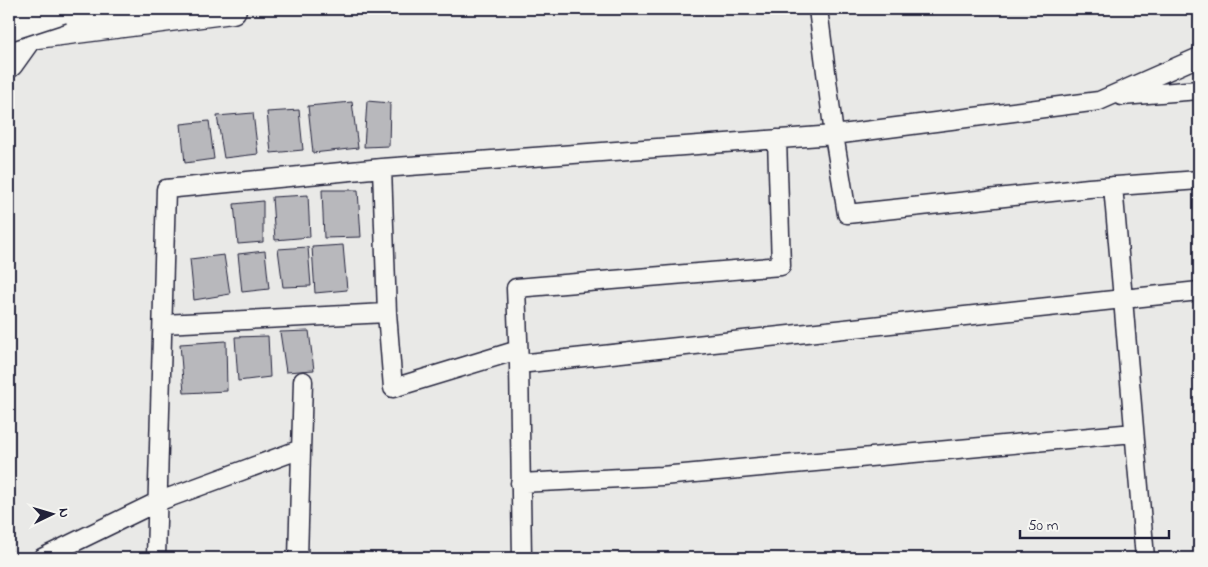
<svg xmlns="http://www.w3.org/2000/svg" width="1208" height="567" font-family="'Indie Flower',sans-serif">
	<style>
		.building { fill: #b8b8bc; stroke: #22223b }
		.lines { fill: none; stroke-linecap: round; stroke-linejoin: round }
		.minor-casing { stroke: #22223b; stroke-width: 21 }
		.primary-casing { stroke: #22223b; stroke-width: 31 }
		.trunk-casing { stroke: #22223b; stroke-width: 31 }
		.minor { stroke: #f6f6f2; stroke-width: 18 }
		.primary { stroke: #f6f6f2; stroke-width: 28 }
		.trunk { stroke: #f6f6f2; stroke-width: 28 }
		.trunk-bridge-casing { stroke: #22223b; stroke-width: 31; stroke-linecap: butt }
		.trunk-bridge { stroke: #f6f6f2; stroke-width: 28 }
	</style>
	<rect width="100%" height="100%" fill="#e9e9e7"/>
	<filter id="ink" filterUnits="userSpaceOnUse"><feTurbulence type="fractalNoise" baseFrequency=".02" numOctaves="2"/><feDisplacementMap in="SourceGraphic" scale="10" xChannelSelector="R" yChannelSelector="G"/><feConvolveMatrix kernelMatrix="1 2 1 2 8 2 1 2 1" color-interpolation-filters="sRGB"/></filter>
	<g filter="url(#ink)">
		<!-- building -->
		<path class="building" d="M 367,101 L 390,103 L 389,146 L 364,147 Z
			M 352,102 L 358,148 L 313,153 L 308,106 Z
			M 299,110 L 303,150 L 271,153 L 267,112 Z
			M 253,113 L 258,154 L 224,158 L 217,116 Z
			M 209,121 L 214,159 L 185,163 L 181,124 Z
			M 322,190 L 358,190 L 361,237 L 324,238 Z
			M 308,195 L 310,237 L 275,240 L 272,197 Z
			M 263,201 L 263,242 L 238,244 L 234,204 Z
			M 343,245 L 347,290 L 315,293 L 312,247 Z
			M 308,247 L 311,286 L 283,287 L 278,249 Z
			M 265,251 L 269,289 L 242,292 L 238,254 Z
			M 224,255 L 230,294 L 194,300 L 190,259 Z
			M 309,331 L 314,370 L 286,372 L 280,332 Z
			M 268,336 L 270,377 L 238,381 L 235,337 Z
			M 226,341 L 227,391 L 184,393 L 180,344 Z"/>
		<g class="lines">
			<!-- minor casing -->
			<g class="minor-casing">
				<path id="minor" d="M 818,9 L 834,135 L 1099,101 L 1199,57
					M 1122,96 L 1199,90
					M 1113,186 L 1123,299 L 1199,291
					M 387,313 L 393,388 L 518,350
					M 163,324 L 387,313 L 382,168
					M 519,364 L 516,288 L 781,266 L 777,139
					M 520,483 L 662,476 L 1134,433
					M 42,558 L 157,502 L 301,449
					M 156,558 L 166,189 L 382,168 L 834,135 L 847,214 L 1089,188 L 1199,180
					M 298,558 L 303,381
					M 522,558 L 519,364 L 1123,299 L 1145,558"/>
			</g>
			<!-- primary casing -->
			<g class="primary-casing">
				<path id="primary" d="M 9,63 L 29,35 L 36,13"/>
			</g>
			<!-- trunk casing -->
			<g class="trunk-casing">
				<path id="trunk" d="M 29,35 L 232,9"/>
			</g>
			<!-- minor -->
			<use href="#minor" class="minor"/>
			<!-- primary -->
			<use href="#primary" class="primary"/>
			<!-- trunk -->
			<use href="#trunk" class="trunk"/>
			<!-- trunk-bridge casing -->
			<g class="trunk-bridge-casing">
				<path id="trunk-bridge" d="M 10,26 L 62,9"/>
			</g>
			<!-- trunk-bridge -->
			<use href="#trunk-bridge" class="trunk-bridge"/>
		</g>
	</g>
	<!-- margin -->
	<rect width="1208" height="567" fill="none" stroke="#f6f6f2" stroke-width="30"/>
	<rect x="15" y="15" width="1178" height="537" fill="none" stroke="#22223b" stroke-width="2" filter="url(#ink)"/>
	<!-- north arrow -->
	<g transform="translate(52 514) rotate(85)" stroke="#f6f6f2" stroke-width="4" paint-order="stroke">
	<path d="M0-4L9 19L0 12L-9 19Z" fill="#22223b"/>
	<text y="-8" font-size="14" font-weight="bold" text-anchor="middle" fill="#22223b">N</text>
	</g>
	<!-- scale -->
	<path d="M1020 530v8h149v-8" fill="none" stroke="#22223b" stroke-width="2.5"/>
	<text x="1028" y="530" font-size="15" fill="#22223b" stroke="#f6f6f2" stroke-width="4" paint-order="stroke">50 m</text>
</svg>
